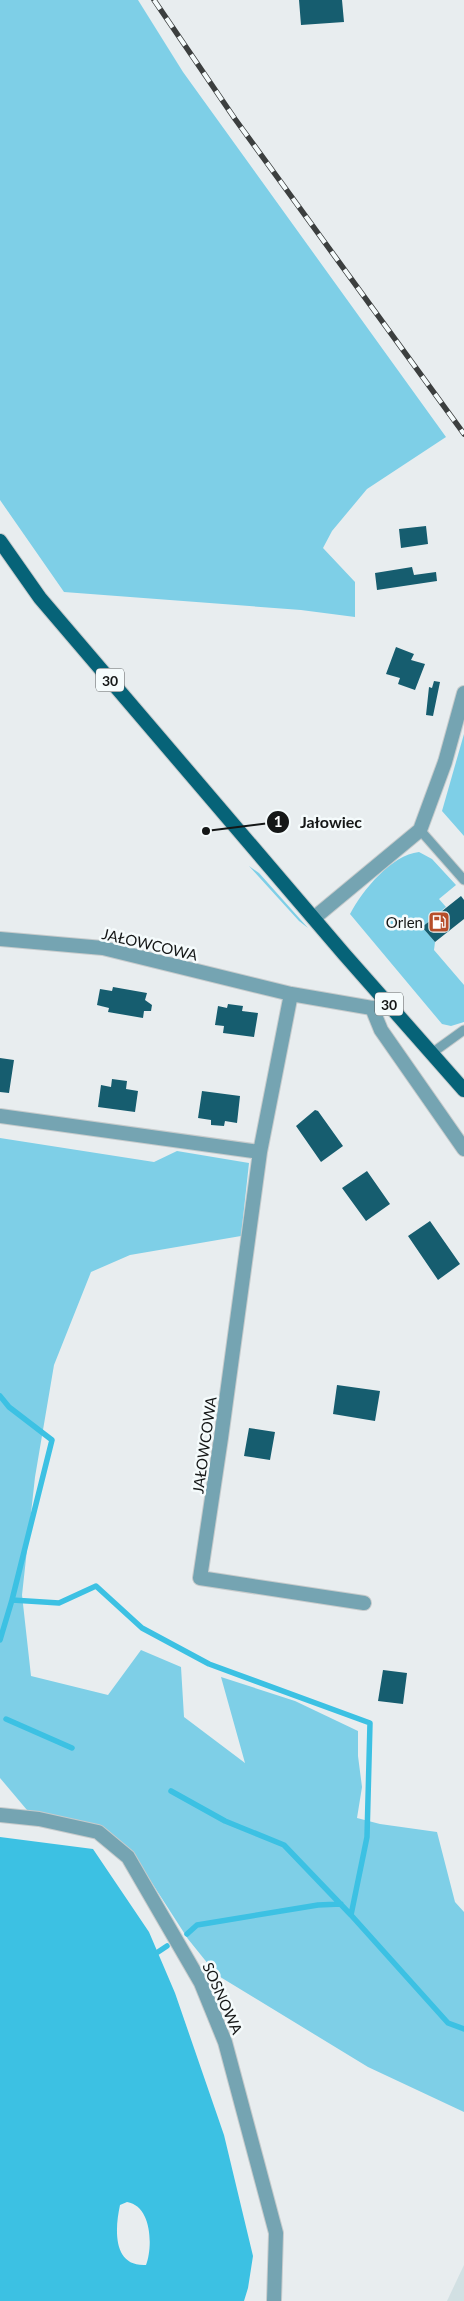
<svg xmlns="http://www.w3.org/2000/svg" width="464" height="2301" font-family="Lato,sans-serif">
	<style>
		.built { fill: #d2e0e3 }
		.green { fill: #7ecfe7 }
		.water { fill: #3cc1e3; fill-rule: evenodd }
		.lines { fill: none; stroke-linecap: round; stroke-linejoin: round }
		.stream { stroke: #3cc1e3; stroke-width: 5.5 }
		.building { fill: #165d6f }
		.service-casing { stroke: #c6cbcc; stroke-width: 11 }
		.minor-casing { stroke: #c6cbcc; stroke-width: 16 }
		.primary-casing { stroke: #c6cbcc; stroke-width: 16 }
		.service { stroke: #75a4b2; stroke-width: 9 }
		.minor { stroke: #75a4b2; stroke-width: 14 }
		.primary { stroke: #066378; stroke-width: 14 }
		.rail-casing { stroke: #3c3f3f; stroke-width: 5.5 }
		.rail { stroke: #f5fbfc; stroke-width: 4; stroke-dasharray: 11; stroke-linecap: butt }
		.labels { text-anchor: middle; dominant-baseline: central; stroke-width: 5; stroke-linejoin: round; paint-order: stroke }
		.shield { fill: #f5fbfc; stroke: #585b5c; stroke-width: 1 }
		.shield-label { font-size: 14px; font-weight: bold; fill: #151717 }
		.poi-label { font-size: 15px; fill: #151717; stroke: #f5fbfc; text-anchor: end }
		.street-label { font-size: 15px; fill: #151717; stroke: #f5fbfc }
		.leader { fill: none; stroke: #151717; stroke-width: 2 }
		.callout-dot { fill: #151717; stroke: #f5fbfc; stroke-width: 2 }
		.mark-label { font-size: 15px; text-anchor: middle; font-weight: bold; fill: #fff }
		.callout-label { font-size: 16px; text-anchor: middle; font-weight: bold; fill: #151717; stroke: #f5fbfc; stroke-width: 5; stroke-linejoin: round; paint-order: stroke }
	</style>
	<rect width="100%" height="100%" fill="#e8edef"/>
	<!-- built -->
	<path class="built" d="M 464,2265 L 464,2301 L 447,2301 Z"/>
	<!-- green -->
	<path class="green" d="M 0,0 L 138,0 L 183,72 L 446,437 L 367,489 L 332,531 L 323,548 L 355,582 L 355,617 L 301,610 L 64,592 L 0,500 Z
		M 464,734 L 464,836 L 442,811 Z
		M 419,852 L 432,859 L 456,885 L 439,899 L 446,907 L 422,927 L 435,942 L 434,950 L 464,985 L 464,1022 L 451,1026 L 442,1024 L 350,914 C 363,890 391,855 419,852 Z
		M 249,866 L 259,873 L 308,928 L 299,921 Z
		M 0,1138 L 154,1162 L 177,1151 L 249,1163 L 241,1236 L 130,1255 L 91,1272 L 54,1365 L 35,1477 L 22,1595 L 31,1676 L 108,1695 L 141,1650 L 181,1667 L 184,1717 L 245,1763 L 221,1677 L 295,1701 L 358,1731 L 358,1756 L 362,1787 L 357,1818 L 380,1824 L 437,1832 L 455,1902 L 464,1912 L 464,2112 L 368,2067 L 217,1975 L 188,1939 L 132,1852 L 105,1828 L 27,1810 L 0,1778 Z"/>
	<!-- water -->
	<path class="water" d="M 0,1837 L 93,1849 L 149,1932 L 175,1993 L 224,2135 L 253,2256 L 248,2288 L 244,2301 L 0,2301 ZM 127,2202 C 152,2206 153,2247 146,2265 C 112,2267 115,2228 120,2205 Z"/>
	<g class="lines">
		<!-- stream -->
		<path class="stream" d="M 0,1396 L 9,1407 L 52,1440 L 12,1600 L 59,1603 L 96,1586 L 142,1628 L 209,1664 L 370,1723 L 367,1837 L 351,1915 L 448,2023 L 464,2029
			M 0,1640 L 12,1600
			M 6,1719 L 72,1748
			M 171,1791 L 225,1821 L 284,1845 L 351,1915
			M 187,1934 L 197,1925 L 318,1905 L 341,1904
			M 158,1952 L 167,1946"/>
	</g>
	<!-- building -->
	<path class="building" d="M 299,0 L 342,0 L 344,22 L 301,25 Z
		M 426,526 L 428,544 L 401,548 L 399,529 Z
		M 412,567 L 414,575 L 436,572 L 437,581 L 377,590 L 375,573 Z
		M 396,647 L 414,654 L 411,660 L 425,664 L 415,690 L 398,684 L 400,678 L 386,674 Z
		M 434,681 L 440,682 L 433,716 L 426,715 L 429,687 L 432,688 Z
		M 461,896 L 464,900 L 464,919 L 435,942 L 422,927 Z
		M 113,987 L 147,993 L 145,1000 L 152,1005 L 151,1011 L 144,1011 L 143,1018 L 108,1012 L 109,1008 L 97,1005 L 100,989 L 112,991 Z
		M 228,1004 L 243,1006 L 242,1011 L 258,1013 L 254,1037 L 223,1033 L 224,1026 L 215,1025 L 218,1006 L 227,1008 Z
		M 0,1058 L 14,1060 L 9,1093 L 0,1092 Z
		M 112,1079 L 127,1081 L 126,1089 L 138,1091 L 135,1112 L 98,1107 L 101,1085 L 111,1087 Z
		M 202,1091 L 240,1096 L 237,1123 L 225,1121 L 224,1126 L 211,1125 L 211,1120 L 198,1118 Z
		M 315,1110 L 318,1111 L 343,1146 L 321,1162 L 296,1126 Z
		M 367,1171 L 390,1204 L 366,1221 L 342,1188 Z
		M 430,1221 L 460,1264 L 438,1280 L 408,1236 Z
		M 337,1385 L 380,1391 L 375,1421 L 333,1414 Z
		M 249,1428 L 275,1432 L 270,1460 L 244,1456 Z
		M 383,1670 L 407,1673 L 403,1704 L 378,1701 Z"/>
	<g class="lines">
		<!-- service casing -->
		<g class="service-casing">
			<path id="service" d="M 420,830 L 464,880
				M 432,1053 L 464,1030"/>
		</g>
		<!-- minor casing -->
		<g class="minor-casing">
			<path id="minor" d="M 314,918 L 420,830 L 445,762 L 464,693
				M 0,939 L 103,948 L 291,994 L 372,1008 L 391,1006
				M 372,1008 L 381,1030 L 464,1149
				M 0,1116 L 260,1152 L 291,994
				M 260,1152 L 221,1438 L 200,1578 L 364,1603
				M 0,1815 L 39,1819 L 98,1832 L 128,1857 L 201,1983 L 225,2042 L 276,2233 L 274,2301"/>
		</g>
		<!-- primary casing -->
		<g class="primary-casing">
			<path id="primary" d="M 0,541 L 40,598 L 344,954 L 464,1090"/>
		</g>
		<!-- service -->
		<use href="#service" class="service"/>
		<!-- minor -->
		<use href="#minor" class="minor"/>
		<!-- primary -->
		<use href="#primary" class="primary"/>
		<!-- rail casing -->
		<g class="rail-casing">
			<path id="rail" d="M 154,0 L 235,119 L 464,434"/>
		</g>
		<!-- rail -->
		<use href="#rail" class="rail"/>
	</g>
	<!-- icons -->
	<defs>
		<g id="fuel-square" transform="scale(1.125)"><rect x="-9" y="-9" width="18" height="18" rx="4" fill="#b64e2a" stroke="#f5fbfc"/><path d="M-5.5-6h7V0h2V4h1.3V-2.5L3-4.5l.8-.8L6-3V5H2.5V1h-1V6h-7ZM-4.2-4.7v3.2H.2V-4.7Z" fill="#fff"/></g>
	</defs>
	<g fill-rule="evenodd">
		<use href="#fuel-square" x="439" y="922"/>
	</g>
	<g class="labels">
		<!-- shield labels -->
		<g class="shield">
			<rect x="96" y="668.5" width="28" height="23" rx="4"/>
			<rect x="375" y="992.5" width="28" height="23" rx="4"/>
		</g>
		<g class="shield-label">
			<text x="110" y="680">30</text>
			<text x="389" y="1004">30</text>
		</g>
		<!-- poi labels -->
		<g class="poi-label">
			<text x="423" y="922">Orlen</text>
		</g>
		<!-- street labels -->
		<g class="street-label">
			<text transform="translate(150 944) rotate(13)">JAŁOWCOWA</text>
			<text transform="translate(204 1445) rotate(-82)">JAŁOWCOWA</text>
			<text transform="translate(223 1998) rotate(66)">SOSNOWA</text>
		</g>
	</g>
	<!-- callouts -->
	<path class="leader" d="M206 831L278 822"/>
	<g class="callout-dot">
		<circle cx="206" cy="831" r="5"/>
		<circle cx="278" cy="822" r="12"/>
	</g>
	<g class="mark-label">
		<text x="278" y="827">1</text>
	</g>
	<g class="callout-label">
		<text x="331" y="828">Jałowiec</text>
	</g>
</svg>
